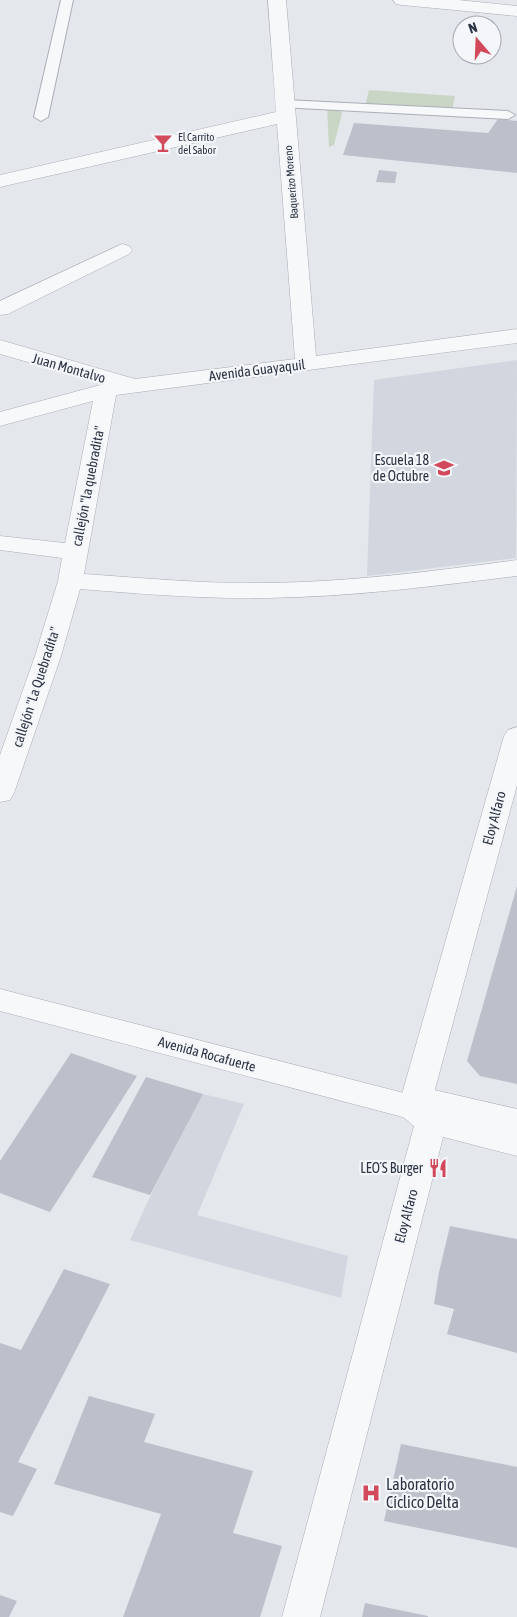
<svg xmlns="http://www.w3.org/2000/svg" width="517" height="1617" font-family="'Asap Condensed',sans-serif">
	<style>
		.built { fill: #d2d6de }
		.green { fill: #c9d6c5 }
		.building { fill: #bbc0ca }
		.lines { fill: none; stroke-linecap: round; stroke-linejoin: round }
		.service-casing { stroke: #a9aeb7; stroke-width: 2 }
		.pedestrian-casing { stroke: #a9aeb7; stroke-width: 1 }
		.minor-casing { stroke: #a9aeb7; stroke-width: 1 }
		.tertiary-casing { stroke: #a9aeb7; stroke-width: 1 }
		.service { fill: #f7f8fa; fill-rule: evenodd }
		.pedestrian { fill: #f7f8fa; fill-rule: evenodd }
		.minor { fill: #f7f8fa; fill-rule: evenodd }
		.tertiary { fill: #f7f8fa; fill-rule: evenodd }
		.labels { text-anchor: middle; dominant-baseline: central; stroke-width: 4.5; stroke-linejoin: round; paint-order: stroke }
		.far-poi-label { font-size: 11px; fill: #2b3445; stroke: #f4f6f9; text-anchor: start }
		.far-street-label { font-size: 11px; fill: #2b3445; stroke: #f4f6f9 }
		.street-label { font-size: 14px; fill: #2b3445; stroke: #f4f6f9 }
		.poi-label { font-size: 14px; fill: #2b3445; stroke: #f4f6f9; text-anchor: end }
		.near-poi-label { font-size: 16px; fill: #2b3445; stroke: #f4f6f9; text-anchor: start }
	</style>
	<rect width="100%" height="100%" fill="#e4e7ec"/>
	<!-- built -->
	<path class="built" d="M 517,360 L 516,558 L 367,576 L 374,380 Z
		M 203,1094 L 244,1104 L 197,1215 L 348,1256 L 341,1298 L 130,1240 L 157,1182 Z"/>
	<!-- green -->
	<path class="green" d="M 369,90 L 455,96 L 451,116 L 364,110 Z
		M 327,107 L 337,108 L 342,113 L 334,145 L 329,147 Z"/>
	<!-- building -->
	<path class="building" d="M 498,119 L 517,121 L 517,173 L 343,155 L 354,123 L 488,133 Z
		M 379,170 L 397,172 L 395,183 L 376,182 Z
		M 517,886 L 517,1084 L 480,1076 L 467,1061 Z
		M 71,1053 L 137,1076 L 50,1212 L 0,1193 L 0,1161 Z
		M 146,1077 L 203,1094 L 150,1195 L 92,1177 Z
		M 450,1226 L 517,1239 L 517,1353 L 447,1334 L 454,1309 L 434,1304 L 439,1272 Z
		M 64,1269 L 110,1284 L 18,1462 L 37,1469 L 13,1516 L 0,1512 L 0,1343 L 21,1350 Z
		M 89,1396 L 155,1414 L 144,1442 L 253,1471 L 233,1533 L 282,1546 L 260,1617 L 123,1617 L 161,1514 L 54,1484 Z
		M 401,1444 L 517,1467 L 517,1548 L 384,1521 Z
		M 0,1595 L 17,1601 L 9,1617 L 0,1617 Z
		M 365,1603 L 428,1616 L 428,1617 L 362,1617 Z"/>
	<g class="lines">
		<!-- service casing -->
		<g class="service-casing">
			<path id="service" d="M 61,0 L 73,0 L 48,117 L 41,121 L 34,117 Z
				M 285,100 L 508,111 L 515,115 L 508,119 L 280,107 L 279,104 Z"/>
		</g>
		<!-- pedestrian casing -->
		<g class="pedestrian-casing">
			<path id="pedestrian" d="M 122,244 L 129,246 L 132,250 L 129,254 L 8,314 L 0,315 L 0,301 Z"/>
		</g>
		<!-- minor casing -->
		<g class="minor-casing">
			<path id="minor" d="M 268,0 L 286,0 L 316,356 L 517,329 L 517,343 L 116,395 L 84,574 C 144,578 205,584 266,583 C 351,582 434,571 517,560 L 517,576 C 434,586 351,597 267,598 C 204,599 142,594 80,589 L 61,656 L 14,793 L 10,800 L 0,802 L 0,755 L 35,656 L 58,581 L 62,558 L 0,550 L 0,536 L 65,543 L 93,401 L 0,426 L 0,412 L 104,384 L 0,354 L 0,340 L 135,379 L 295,359 L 277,124 L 0,187 L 0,175 L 276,112 Z
				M 393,0 L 458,0 L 517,6 L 517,16 L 402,5 L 396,4 Z
				M 517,727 L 517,785 L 431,1104 L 442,1113 L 447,1122 L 320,1617 L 282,1617 L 414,1126 L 403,1117 L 398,1108 L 504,736 L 508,730 Z"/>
		</g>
		<!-- tertiary casing -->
		<g class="tertiary-casing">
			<path id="tertiary" d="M 0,989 L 404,1093 L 406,1089 L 417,1086 L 517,1109 L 517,1156 L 420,1131 L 415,1122 L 417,1119 L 414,1120 L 0,1011 Z"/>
		</g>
		<!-- service -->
		<use href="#service" class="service"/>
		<!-- pedestrian -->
		<use href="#pedestrian" class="pedestrian"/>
		<!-- minor -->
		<use href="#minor" class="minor"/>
		<!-- tertiary -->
		<use href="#tertiary" class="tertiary"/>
	</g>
	<!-- icons -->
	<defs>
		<g id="bar-bare" transform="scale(1.5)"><path d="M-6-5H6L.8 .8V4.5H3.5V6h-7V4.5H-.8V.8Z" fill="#d1495b" stroke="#f4f6f9" stroke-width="2.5" paint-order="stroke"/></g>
		<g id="school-bare" transform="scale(1.5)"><path d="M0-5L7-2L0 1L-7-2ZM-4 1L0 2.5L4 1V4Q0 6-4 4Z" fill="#d1495b" stroke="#f4f6f9" stroke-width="2.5" paint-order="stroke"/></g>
		<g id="restaurant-bare" transform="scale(1.5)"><path d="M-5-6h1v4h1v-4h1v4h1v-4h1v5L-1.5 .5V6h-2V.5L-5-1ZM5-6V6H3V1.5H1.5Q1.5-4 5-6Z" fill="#d1495b" stroke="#f4f6f9" stroke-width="2.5" paint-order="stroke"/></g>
		<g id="hospital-bare" transform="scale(1.5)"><path d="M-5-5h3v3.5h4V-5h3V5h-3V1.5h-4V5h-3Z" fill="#d1495b" stroke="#f4f6f9" stroke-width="2.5" paint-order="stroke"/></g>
	</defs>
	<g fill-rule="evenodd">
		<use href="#bar-bare" x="163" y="143"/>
		<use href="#school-bare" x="444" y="468"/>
		<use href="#restaurant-bare" x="438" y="1168"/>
		<use href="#hospital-bare" x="371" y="1493"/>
	</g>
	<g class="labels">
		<!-- far-poi labels -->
		<g class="far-poi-label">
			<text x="178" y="137">El Carrito<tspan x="178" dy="13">del Sabor</tspan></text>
		</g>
		<!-- far-street labels -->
		<g class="far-street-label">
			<text transform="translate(291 182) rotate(-95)">Baquerizo Moreno</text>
		</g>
		<!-- street labels -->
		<g class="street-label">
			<text transform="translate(69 368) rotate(16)">Juan Montalvo</text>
			<text transform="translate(257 370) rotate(-7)">Avenida Guayaquil</text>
			<text transform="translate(88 486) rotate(-79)">callejón "la quebradita"</text>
			<text transform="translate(36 687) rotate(-72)">callejón "La Quebradita"</text>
			<text transform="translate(494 818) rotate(-75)">Eloy Alfaro</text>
			<text transform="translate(207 1054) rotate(15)">Avenida Rocafuerte</text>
			<text transform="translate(406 1216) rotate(-75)">Eloy Alfaro</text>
		</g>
		<!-- poi labels -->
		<g class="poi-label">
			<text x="429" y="460">Escuela 18<tspan x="429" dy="16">de Octubre</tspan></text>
			<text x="423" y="1168">LEO´S Burger</text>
		</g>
		<!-- near-poi labels -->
		<g class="near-poi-label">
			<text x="386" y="1484">Laboratorio<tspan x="386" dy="18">Cíclico Delta</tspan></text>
		</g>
	</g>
	<!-- north arrow -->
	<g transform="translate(477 40) rotate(341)"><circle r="24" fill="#f4f6f9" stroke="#a4a8b1"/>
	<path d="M0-4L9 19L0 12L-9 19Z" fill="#d1495b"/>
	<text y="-8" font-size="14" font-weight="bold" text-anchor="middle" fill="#2b3445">N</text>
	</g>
</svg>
